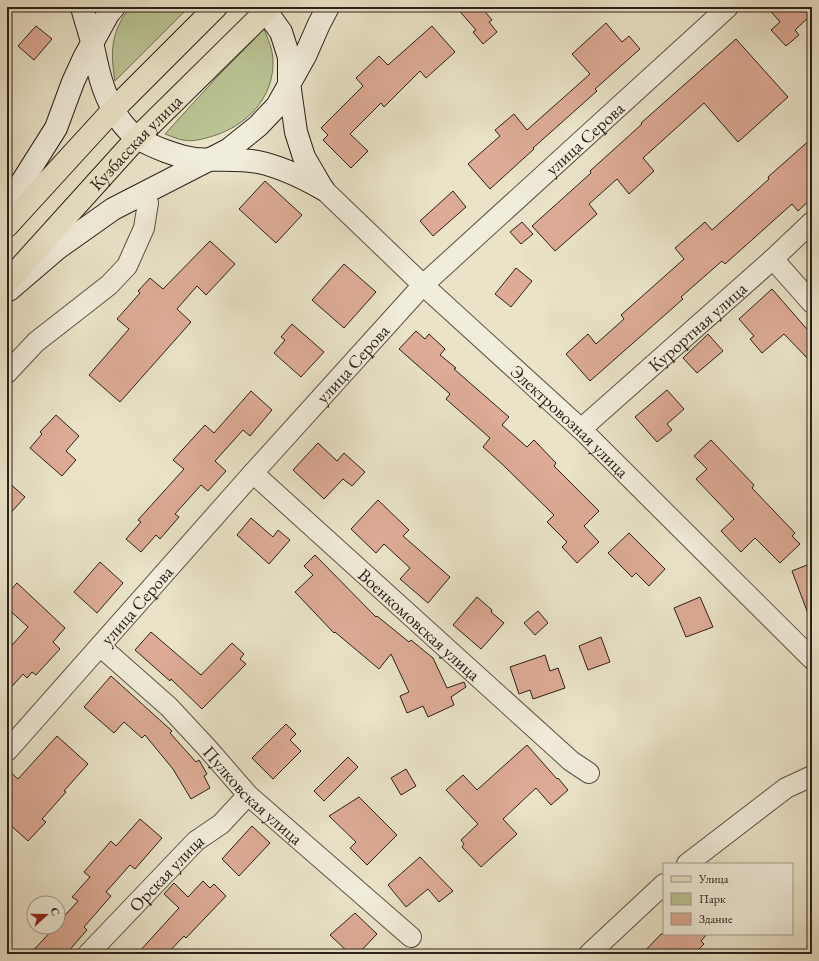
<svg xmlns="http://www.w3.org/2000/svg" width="819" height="961" font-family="'EB Garamond',serif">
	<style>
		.green { fill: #bac393; stroke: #737256 }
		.building { fill: #ddab96; stroke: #2c201a }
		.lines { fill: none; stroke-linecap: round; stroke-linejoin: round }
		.street-casing { stroke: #5c5146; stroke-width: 22 }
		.secondary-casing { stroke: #2c201a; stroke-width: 24 }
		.primary-casing { stroke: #2c201a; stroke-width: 24 }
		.street { stroke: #f1eddb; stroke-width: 20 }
		.secondary { stroke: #f1eddb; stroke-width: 22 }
		.primary { stroke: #eae3c8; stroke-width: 22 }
		.labels { text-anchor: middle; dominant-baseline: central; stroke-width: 4; stroke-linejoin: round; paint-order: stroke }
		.street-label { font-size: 18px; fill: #2c201a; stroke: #f1eddb }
	</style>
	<rect width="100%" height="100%" fill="#eae3c8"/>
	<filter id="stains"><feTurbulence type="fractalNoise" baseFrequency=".005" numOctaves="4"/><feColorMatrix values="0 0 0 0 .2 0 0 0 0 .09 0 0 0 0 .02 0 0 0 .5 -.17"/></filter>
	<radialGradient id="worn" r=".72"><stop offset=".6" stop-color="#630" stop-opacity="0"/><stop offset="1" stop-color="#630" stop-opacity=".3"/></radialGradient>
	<!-- green -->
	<path class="green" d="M 130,7 L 189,7 L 115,81 C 110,51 111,32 130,7 Z
		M 264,29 C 268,39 273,50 273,61 C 274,98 246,126 213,136 C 203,139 193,142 183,140 C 177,139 171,136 165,134 L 217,77 Z"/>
	<!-- building -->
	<path class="building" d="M 456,7 L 481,7 L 492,20 L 489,22 L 497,32 L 483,44 L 473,32 L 476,30 Z
		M 767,7 L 802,7 L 810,16 L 795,30 L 799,35 L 786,46 L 771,30 L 780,22 Z
		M 606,23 L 622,42 L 629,36 L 640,49 L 595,89 L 597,91 L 533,148 L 534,149 L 490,189 L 468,164 L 500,136 L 495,130 L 514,114 L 527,130 L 590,74 L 572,54 Z
		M 36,26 L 52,39 L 34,60 L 18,46 Z
		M 432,26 L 455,52 L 426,78 L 420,71 L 384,107 L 381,103 L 350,134 L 368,151 L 351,168 L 323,140 L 328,135 L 321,128 L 363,86 L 356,78 L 379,56 L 388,65 Z
		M 736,39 L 788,97 L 738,142 L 704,103 L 643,158 L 654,171 L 629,194 L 617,179 L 589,204 L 597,214 L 555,251 L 532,226 L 591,173 L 590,171 L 642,124 L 641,123 Z
		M 812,138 L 812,198 L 798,211 L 792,204 L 725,264 L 722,261 L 681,297 L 683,299 L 590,381 L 566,354 L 588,334 L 596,344 L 624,319 L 621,315 L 684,259 L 675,248 L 705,222 L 712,230 L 769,179 L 768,177 Z
		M 265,181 L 302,215 L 276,243 L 239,209 Z
		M 453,191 L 466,207 L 433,236 L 420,221 Z
		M 522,222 L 533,234 L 521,244 L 510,232 Z
		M 210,241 L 235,264 L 206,295 L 197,286 L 177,309 L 191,322 L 120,402 L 89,375 L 129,329 L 117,319 L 140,293 L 138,291 L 150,278 L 163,289 Z
		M 344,264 L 376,292 L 344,328 L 312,300 Z
		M 516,268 L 532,281 L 511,307 L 495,294 Z
		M 772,289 L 812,335 L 812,363 L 784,334 L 762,353 L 750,339 L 754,336 L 739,319 Z
		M 292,324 L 324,352 L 301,377 L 274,353 L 285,340 L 281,337 Z
		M 416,331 L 425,339 L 429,334 L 445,349 L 440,355 L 456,368 L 454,369 L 509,417 L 502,425 L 527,447 L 534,440 L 556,463 L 554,466 L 599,511 L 584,526 L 599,542 L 577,563 L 562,547 L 567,542 L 547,522 L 554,515 L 502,464 L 483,447 L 490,438 L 446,399 L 450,394 L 399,349 Z
		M 708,334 L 723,351 L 697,373 L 683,358 Z
		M 667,390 L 684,409 L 667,424 L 672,430 L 657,442 L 635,417 Z
		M 251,391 L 272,410 L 250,436 L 243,430 L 215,461 L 226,471 L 208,491 L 201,485 L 175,514 L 179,517 L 160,539 L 156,535 L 141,552 L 126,539 L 141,522 L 138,520 L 184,469 L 173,460 L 205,425 L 214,433 Z
		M 56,415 L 79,436 L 66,451 L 76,460 L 62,476 L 30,448 L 42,434 L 40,432 Z
		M 711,440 L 754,485 L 752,488 L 795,533 L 792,536 L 800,544 L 780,563 L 755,538 L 741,552 L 721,531 L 734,519 L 696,479 L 707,469 L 694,456 Z
		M 318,443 L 337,461 L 344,453 L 365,472 L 352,486 L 343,479 L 324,499 L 293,470 Z
		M 7,481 L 25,497 L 7,517 Z
		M 378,500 L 409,530 L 403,536 L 450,577 L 428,603 L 400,579 L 410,568 L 384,544 L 376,553 L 351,529 Z
		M 251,518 L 273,537 L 278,530 L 290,540 L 269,564 L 237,535 Z
		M 629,533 L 665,569 L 649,586 L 636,573 L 632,577 L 608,553 Z
		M 315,555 L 376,617 L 377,616 L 409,642 L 411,640 L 433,658 L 447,688 L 464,682 L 466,687 L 451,697 L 454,705 L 428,717 L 423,706 L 407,713 L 400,696 L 409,692 L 391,654 L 379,669 L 335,632 L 334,633 L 295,592 L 313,575 L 304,566 Z
		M 100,562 L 123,583 L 97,613 L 74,592 Z
		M 812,563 L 812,619 L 810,619 L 792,571 Z
		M 17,583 L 65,628 L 53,642 L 60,649 L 36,675 L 32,672 L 27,678 L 23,674 L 7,692 L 7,651 L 28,627 L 7,608 L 7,594 Z
		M 477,597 L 492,610 L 491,612 L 504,623 L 481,649 L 453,625 Z
		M 700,597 L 713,627 L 686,637 L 674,608 Z
		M 538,611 L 548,623 L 535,635 L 524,623 Z
		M 151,632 L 201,675 L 232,643 L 244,654 L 240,659 L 246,664 L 202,709 L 171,679 L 170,681 L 135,650 Z
		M 601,637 L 610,662 L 588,670 L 579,646 Z
		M 545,655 L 550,671 L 558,668 L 565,688 L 533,699 L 530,690 L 519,694 L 510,667 Z
		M 111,676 L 172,731 L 170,733 L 196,762 L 199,760 L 207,774 L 204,776 L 210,788 L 191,799 L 173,769 L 145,735 L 142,738 L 124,722 L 114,733 L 84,707 Z
		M 286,724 L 296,734 L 290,740 L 301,751 L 273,779 L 252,758 Z
		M 57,736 L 88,764 L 64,791 L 66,792 L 42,819 L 46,822 L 28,841 L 7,822 L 7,769 L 18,779 Z
		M 527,745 L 557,779 L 558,778 L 568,790 L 551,805 L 536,788 L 503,819 L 517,834 L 481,867 L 462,847 L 464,844 L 461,840 L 478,824 L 446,790 L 463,775 L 477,790 Z
		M 348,757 L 358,767 L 324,801 L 314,791 Z
		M 406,769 L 416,786 L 401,795 L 391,778 Z
		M 359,797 L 397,835 L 367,865 L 350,848 L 356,842 L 329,816 Z
		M 140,819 L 162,838 L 135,869 L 130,865 L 106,892 L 111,896 L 84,927 L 87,930 L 66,954 L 30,954 L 55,927 L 58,927 L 58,923 L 78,901 L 72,897 L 90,877 L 84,872 L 111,841 L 116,846 Z
		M 252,826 L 270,843 L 239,876 L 222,859 Z
		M 420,857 L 453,891 L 439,902 L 428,889 L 406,907 L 388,885 Z
		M 203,881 L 210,888 L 214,884 L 226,896 L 186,938 L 184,936 L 167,954 L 137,954 L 179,908 L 164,894 L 174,883 L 188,897 Z
		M 355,913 L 377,934 L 358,954 L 350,954 L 330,935 Z
		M 661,934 L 707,934 L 701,941 L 704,944 L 694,954 L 642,954 Z"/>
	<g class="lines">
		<!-- street casing -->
		<g class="street-casing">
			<g id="street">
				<path id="s1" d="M 323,189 L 423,285 L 581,429 L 812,659"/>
				<path d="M 773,259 L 812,303"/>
				<path d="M 7,373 L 36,342 L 109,285 L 127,266 L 144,228 L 148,203 L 144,193"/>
				<path id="s2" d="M 581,429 L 773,259 L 812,222"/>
				<path id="s3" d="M 253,473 L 571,761 L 589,773"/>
				<path id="s4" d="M 100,646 L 169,707 L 209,750 L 248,795 L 411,937"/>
				<path id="s5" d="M 7,751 L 253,473 L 423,285 L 728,7"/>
				<path d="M 687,864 L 786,788 L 812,776"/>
				<path id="s6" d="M 88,954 L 196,841 L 221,824 L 248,795"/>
				<path d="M 589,954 L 664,884"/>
			</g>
		</g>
		<!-- secondary casing -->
		<g class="secondary-casing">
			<path id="secondary" d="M 82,7 C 85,19 89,30 92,42 C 97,65 101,88 113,109 C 118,119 128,132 138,138 C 152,147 179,157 195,159 C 216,161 237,158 258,162 C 282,167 302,177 323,189
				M 263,7 L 281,32 L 289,57 L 289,83 L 296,132 L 304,157 L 322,188
				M 7,202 L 15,193 L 56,128 L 73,82 L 84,58 L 108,14 L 114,7
				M 9,290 L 58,248 L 113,209 L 228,150 L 258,126 L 277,106 L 305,56 L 319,24 L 328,7"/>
		</g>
		<!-- primary casing -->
		<g class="primary-casing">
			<g id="primary">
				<path d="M 7,226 L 113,110 L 216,7"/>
				<path id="s7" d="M 7,282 L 137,138 L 270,7"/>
			</g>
		</g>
		<!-- street -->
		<use href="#street" class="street"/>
		<!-- secondary -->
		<use href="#secondary" class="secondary"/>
		<!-- primary -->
		<use href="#primary" class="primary"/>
	</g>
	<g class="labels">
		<!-- street labels -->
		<g class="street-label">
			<text stroke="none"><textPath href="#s5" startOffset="843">улица Серова</textPath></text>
			<text stroke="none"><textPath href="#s7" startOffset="190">Кузбасская улица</textPath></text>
			<text stroke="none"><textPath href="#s2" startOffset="155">Курортная улица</textPath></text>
			<text stroke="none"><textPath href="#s5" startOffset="519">улица Серова</textPath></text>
			<text stroke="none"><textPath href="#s1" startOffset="339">Электровозная улица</textPath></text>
			<text stroke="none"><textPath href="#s5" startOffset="195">улица Серова</textPath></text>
			<text stroke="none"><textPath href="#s3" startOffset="225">Военкомовская улица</textPath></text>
			<text stroke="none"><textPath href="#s4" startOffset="214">Пулковская улица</textPath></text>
			<text stroke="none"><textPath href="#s6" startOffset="113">Орская улица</textPath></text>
		</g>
	</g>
	<!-- margin -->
	<rect width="819" height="961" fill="none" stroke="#eae3c8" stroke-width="24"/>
	<rect x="8" y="8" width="803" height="945" fill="none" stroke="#2c201a" stroke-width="2"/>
	<rect x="12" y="12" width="795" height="937" fill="none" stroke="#2c201a"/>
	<!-- legend -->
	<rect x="663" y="863" width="130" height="72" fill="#f1eddb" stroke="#a29b8e"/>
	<rect x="671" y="876" width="20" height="6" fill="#eae3c8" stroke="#a29b8e"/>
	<text x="699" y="883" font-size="12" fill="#2c201a">Улица</text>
	<rect x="671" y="893" width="20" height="12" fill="#bac393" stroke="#a29b8e"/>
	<text x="699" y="903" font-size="12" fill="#2c201a">Парк</text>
	<rect x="671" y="913" width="20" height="12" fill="#ddab96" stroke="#a29b8e"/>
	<text x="699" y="923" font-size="12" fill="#2c201a">Здание</text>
	<!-- north arrow -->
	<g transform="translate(46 915) rotate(69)"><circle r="19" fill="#f1eddb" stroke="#a29b8e"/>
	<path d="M0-3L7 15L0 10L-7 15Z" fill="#8f2418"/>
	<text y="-6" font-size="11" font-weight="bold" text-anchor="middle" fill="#2c201a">С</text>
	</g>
	<rect width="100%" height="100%" filter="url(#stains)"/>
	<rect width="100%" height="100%" fill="url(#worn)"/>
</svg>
